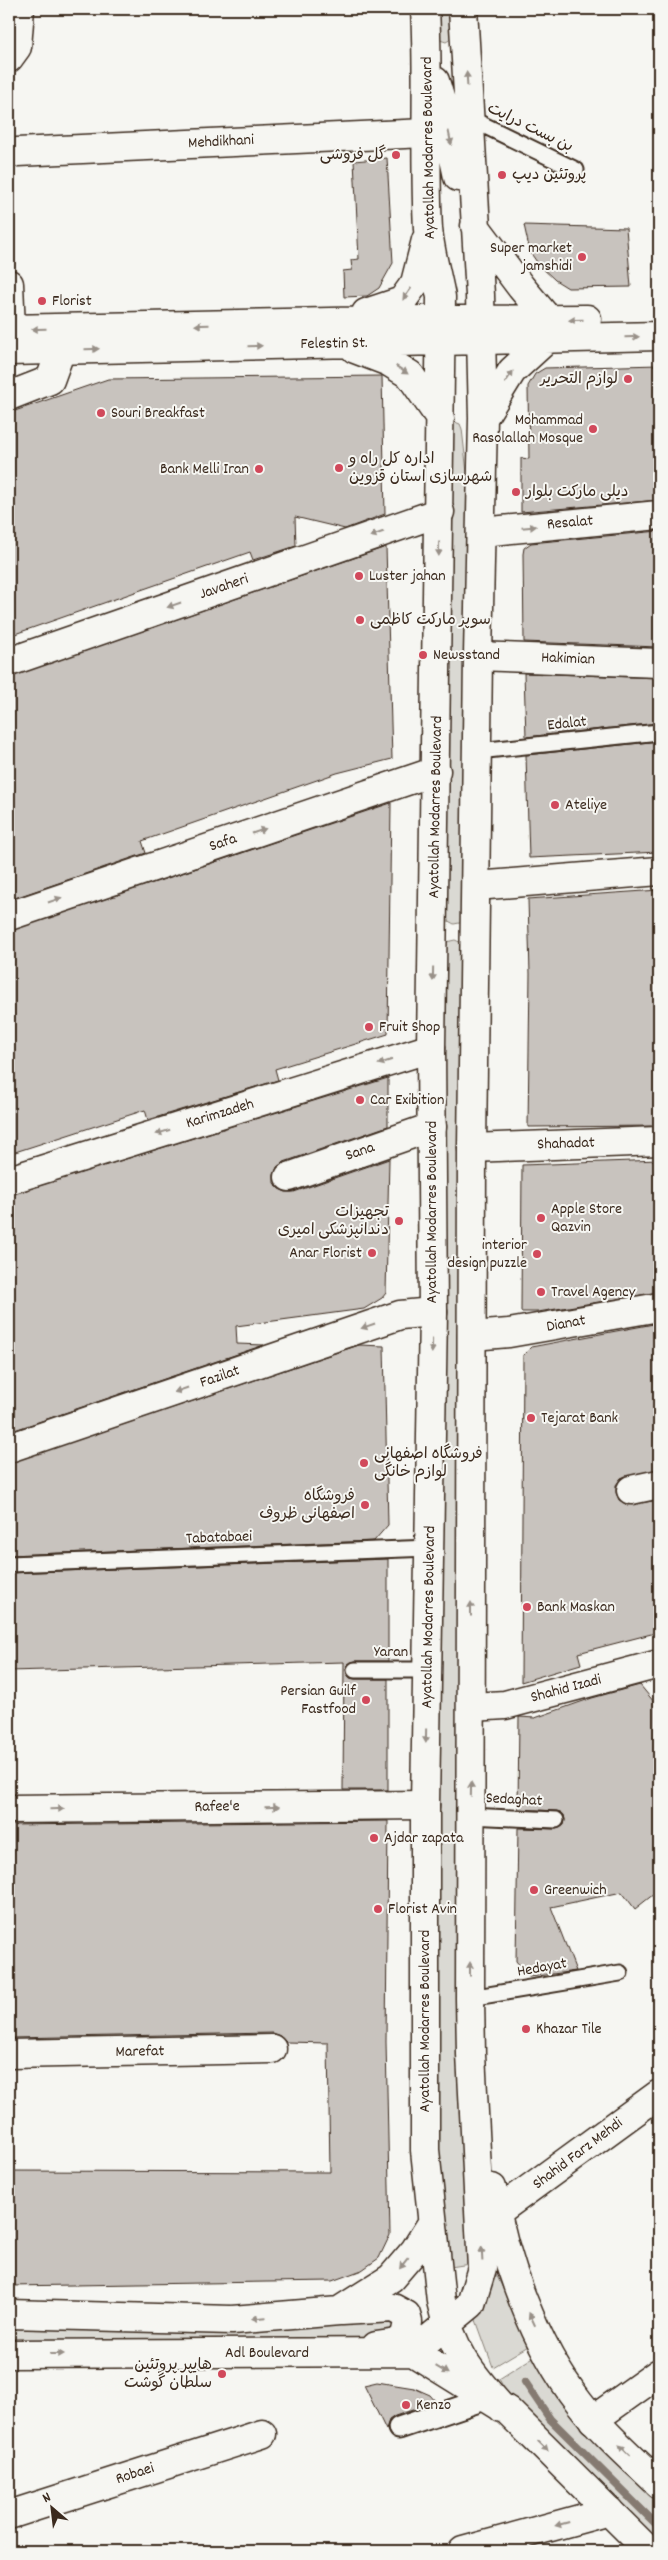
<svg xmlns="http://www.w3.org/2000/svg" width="668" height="2560" font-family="Dekko,'Playpen Sans Arabic',sans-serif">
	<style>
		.green { fill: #dad9d3; stroke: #8a8278 }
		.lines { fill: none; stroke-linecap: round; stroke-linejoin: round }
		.stream { stroke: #857a71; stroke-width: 8 }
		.building { fill: #c8c3be; stroke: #3b2a1e }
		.service-casing { stroke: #3b2a1e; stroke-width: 19 }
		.pedestrian-casing { stroke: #3b2a1e; stroke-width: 25 }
		.minor-casing { stroke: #3b2a1e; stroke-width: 31 }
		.secondary-casing { stroke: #3b2a1e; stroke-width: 31 }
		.service { stroke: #f6f6f2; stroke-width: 15 }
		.pedestrian { stroke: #f6f6f2; stroke-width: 21 }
		.minor { stroke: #f6f6f2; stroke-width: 28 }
		.secondary { stroke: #f6f6f2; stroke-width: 28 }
		.oneway { fill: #989088 }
		.poi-dot { fill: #d1495b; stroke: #f6f6f2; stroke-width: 2 }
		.labels { text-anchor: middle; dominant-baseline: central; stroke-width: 4; stroke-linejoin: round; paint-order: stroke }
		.street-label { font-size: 16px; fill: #3b2a1e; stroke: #f6f6f2 }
		.poi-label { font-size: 16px; fill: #3b2a1e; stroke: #f6f6f2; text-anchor: start }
	</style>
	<rect width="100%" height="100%" fill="#f6f6f2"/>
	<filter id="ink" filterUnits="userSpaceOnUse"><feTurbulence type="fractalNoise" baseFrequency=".02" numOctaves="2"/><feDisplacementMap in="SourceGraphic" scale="10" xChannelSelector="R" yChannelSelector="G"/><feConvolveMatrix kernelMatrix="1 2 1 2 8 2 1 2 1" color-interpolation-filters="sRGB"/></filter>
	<g filter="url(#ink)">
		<!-- green -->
		<path class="green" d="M 431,9 L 455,9 C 455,21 458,36 446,42 L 437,39 Z
			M 455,422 L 460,424 L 462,429 L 479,578 L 475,920 L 454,924 L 434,913 L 451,424 Z
			M 455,940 L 475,949 L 482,2262 L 438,2269 L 433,945 Z
			M 496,2274 L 530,2345 L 493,2367 L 476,2320 Z
			M 386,2308 L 401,2340 L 9,2354 L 9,2314 Z
			M 535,2356 L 570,2409 L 659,2498 L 659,2550 L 516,2409 L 499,2379 Z"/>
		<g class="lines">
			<!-- stream -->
			<path class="stream" d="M 525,2382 L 550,2419 L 659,2527"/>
		</g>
		<!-- building -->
		<path class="building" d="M 387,158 L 393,263 L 379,288 L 367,296 L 344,297 L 343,271 L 352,270 L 351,260 L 359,259 L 354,161 Z
			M 524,225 L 626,228 L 631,287 L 568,288 L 555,280 L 539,265 L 530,252 Z
			M 659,365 L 659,500 L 521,512 L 521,458 L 529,459 L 528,386 L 535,374 L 545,368 Z
			M 382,376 L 385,514 L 345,529 L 295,517 L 296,546 L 253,560 L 250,552 L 9,636 L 9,413 L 108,379 Z
			M 659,531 L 659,647 L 524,642 L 523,554 L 524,548 L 531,543 Z
			M 386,547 L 392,759 L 337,773 L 142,841 L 146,853 L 9,900 L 9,677 Z
			M 524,673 L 659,678 L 659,723 L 526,737 Z
			M 659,741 L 659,852 L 529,858 L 526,755 Z
			M 391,803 L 388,1034 L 275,1069 L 278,1080 L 148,1120 L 145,1110 L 9,1154 L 9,931 Z
			M 659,890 L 659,1126 L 528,1127 L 530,974 L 528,899 Z
			M 388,1078 L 388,1126 L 284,1162 L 277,1167 L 274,1175 L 274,1183 L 279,1189 L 286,1192 L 294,1192 L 389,1159 L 386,1293 L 382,1298 L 364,1309 L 236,1326 L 237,1344 L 264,1345 L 9,1432 L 9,1195 Z
			M 659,1160 L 659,1292 L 538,1312 L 521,1312 L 522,1165 Z
			M 659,1323 L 659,1469 L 621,1478 L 616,1485 L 616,1493 L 619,1500 L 627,1505 L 659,1500 L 659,1632 L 578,1653 L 581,1664 L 521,1682 L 523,1355 L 531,1347 Z
			M 359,1345 L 384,1346 L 388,1525 L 374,1541 L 9,1555 L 9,1463 Z
			M 388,1559 L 388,1661 L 355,1661 L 347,1665 L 346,1670 L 350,1678 L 355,1679 L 388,1679 L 388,1790 L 343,1790 L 344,1662 L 9,1671 L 9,1573 Z
			M 640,1685 L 659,1708 L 659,1890 L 635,1909 L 622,1892 L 551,1907 L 576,1971 L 529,1977 L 516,1961 L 518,1828 L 556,1829 L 564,1825 L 565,1820 L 564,1815 L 557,1811 L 518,1809 L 519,1717 L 535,1718 L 592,1698 Z
			M 388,1821 L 386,2042 L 390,2235 L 379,2258 L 362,2270 L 332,2281 L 9,2286 L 9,2171 L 330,2172 L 328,2043 L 286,2042 L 280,2036 L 272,2033 L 9,2038 L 9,1825 Z
			M 377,2382 L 414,2388 L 430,2395 L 436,2402 L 395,2416 L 389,2420 L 386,2430 L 364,2385 Z"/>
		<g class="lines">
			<!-- service casing -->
			<g class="service-casing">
				<path id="service" d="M 469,118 L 576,170
					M 478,751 L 659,732
					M 9,1564 L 430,1548
					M 355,1670 L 428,1670
					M 470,1816 L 556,1820
					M 470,1998 L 620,1973"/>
			</g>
			<!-- pedestrian casing -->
			<g class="pedestrian-casing">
				<path id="pedestrian" d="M 399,2428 L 488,2398"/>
			</g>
			<!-- minor casing -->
			<g class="minor-casing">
				<path id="minor" d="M 9,58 L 17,47 L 20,9
					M 17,152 L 426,133
					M 9,284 L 11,329
					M 9,396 L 50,380 L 61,350
					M 481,532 L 659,515
					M 478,656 L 659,663
					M 9,662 L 440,512
					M 476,886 L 659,871
					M 9,916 L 436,771
					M 472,1148 L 659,1141
					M 289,1177 L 432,1127
					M 9,1180 L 431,1048
					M 472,1336 L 509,1333 L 659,1307
					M 9,1448 L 400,1315 L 433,1312
					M 631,1490 L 659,1484
					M 472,1707 L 505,1705 L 659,1664
					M 9,1809 L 425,1805
					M 9,2054 L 272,2049
					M 496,2213 L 659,2094
					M 593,2420 L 659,2373
					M 9,2515 L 262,2434
					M 463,2551 L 609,2511"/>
			</g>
			<!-- secondary casing -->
			<g class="secondary-casing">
				<path id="secondary" d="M 425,9 C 429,82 424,156 428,229 C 430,252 437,275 441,297 L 431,1048 L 433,1312 L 425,1805 L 425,2150 L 441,2301 C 451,2348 470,2373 502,2408
					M 435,81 L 443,107 L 458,177
					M 475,226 L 521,287 L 548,319
					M 366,313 L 402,301 L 415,283 L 426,240
					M 9,329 L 424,320 L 587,319
					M 355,349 L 389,362 L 410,375 L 440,418
					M 9,351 L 659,336
					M 483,418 L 512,371 L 548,338
					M 492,2188 C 503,2258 535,2346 579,2402 C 602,2432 632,2458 659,2484
					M 342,2311 L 393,2308 L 406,2315 L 408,2322 L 405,2336 L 397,2343 L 376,2346
					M 9,2314 L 232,2320 L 339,2311 L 391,2278 L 415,2250 L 432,2223
					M 413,2352 L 471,2304 L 482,2268 L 471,2054 L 470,1998 L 472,1148 L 478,656 L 483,418 L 480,295 L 463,9
					M 9,2354 L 413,2352 L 508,2411 L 649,2551"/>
			</g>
			<!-- service -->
			<use href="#service" class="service"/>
			<!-- pedestrian -->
			<use href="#pedestrian" class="pedestrian"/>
			<!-- minor -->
			<use href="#minor" class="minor"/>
			<!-- secondary -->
			<use href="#secondary" class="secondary"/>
		</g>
		<!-- one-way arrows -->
		<defs><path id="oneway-solid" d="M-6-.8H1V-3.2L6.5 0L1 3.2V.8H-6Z" transform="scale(1.25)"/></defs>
		<g class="oneway">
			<use href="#oneway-solid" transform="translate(467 79) rotate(-93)"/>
			<use href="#oneway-solid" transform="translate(450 138) rotate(78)"/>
			<use href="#oneway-solid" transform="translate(407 294) rotate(125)"/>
			<use href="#oneway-solid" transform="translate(576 320) rotate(179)"/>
			<use href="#oneway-solid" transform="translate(202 325) rotate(179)"/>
			<use href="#oneway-solid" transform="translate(39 329) rotate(179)"/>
			<use href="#oneway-solid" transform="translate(632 337) rotate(-1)"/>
			<use href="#oneway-solid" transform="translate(255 346) rotate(-1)"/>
			<use href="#oneway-solid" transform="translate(92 349) rotate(-1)"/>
			<use href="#oneway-solid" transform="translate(402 370) rotate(33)"/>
			<use href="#oneway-solid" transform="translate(509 377) rotate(-56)"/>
			<use href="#oneway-solid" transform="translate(529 527) rotate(-5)"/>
			<use href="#oneway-solid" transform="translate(377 534) rotate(161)"/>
			<use href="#oneway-solid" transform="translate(439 549) rotate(91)"/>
			<use href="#oneway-solid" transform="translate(174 605) rotate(161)"/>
			<use href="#oneway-solid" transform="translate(259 831) rotate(-19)"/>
			<use href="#oneway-solid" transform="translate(55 900) rotate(-19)"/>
			<use href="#oneway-solid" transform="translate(433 974) rotate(91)"/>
			<use href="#oneway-solid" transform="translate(385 1062) rotate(163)"/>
			<use href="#oneway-solid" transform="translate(163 1132) rotate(163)"/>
			<use href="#oneway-solid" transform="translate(368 1326) rotate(161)"/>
			<use href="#oneway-solid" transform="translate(432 1346) rotate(91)"/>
			<use href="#oneway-solid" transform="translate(181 1390) rotate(161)"/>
			<use href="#oneway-solid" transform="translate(471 1609) rotate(-90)"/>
			<use href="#oneway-solid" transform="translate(426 1736) rotate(91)"/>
			<use href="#oneway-solid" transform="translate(471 1789) rotate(-89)"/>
			<use href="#oneway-solid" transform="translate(272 1807) rotate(-1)"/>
			<use href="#oneway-solid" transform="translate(57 1809) rotate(-1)"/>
			<use href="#oneway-solid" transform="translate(470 1969) rotate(-90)"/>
			<use href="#oneway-solid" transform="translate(482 2254) rotate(-93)"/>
			<use href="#oneway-solid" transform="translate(404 2263) rotate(128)"/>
			<use href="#oneway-solid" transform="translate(259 2318) rotate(175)"/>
			<use href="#oneway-solid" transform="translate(532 2319) rotate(-115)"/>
			<use href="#oneway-solid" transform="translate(57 2354)"/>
			<use href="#oneway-solid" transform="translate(442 2370) rotate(31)"/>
			<use href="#oneway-solid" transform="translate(543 2446) rotate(45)"/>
			<use href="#oneway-solid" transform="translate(624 2450) rotate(-136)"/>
			<use href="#oneway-solid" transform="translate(562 2524) rotate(165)"/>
		</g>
	</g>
	<!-- markers -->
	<g class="poi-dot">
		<circle cx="396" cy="155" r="5"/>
		<circle cx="502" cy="175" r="5"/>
		<circle cx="582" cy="257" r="5"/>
		<circle cx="42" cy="301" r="5"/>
		<circle cx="628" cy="379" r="5"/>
		<circle cx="101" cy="413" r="5"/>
		<circle cx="593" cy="429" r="5"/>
		<circle cx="339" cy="468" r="5"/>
		<circle cx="259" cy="469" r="5"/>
		<circle cx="516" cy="492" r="5"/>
		<circle cx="359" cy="576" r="5"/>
		<circle cx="360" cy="620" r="5"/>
		<circle cx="423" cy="655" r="5"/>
		<circle cx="555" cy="805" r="5"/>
		<circle cx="369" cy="1027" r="5"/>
		<circle cx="360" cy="1100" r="5"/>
		<circle cx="541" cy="1218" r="5"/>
		<circle cx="399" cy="1221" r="5"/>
		<circle cx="372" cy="1253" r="5"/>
		<circle cx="537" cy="1254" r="5"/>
		<circle cx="541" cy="1292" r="5"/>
		<circle cx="531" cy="1418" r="5"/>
		<circle cx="364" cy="1463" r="5"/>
		<circle cx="365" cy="1505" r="5"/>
		<circle cx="527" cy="1607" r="5"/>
		<circle cx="366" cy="1700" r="5"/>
		<circle cx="374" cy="1838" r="5"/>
		<circle cx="534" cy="1890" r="5"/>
		<circle cx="378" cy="1909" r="5"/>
		<circle cx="526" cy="2029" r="5"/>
		<circle cx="222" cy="2374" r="5"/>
		<circle cx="406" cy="2405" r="5"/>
	</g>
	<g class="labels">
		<!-- street labels -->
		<g class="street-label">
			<text transform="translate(530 128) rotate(26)">بن بست درایت</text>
			<text transform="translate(221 142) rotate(-3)">Mehdikhani</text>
			<text transform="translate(429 148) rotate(-91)">Ayatollah Modarres Boulevard</text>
			<text transform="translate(334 344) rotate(-1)">Felestin St.</text>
			<text transform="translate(570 523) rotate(-5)">Resalat</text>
			<text transform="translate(224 587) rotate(-19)">Javaheri</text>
			<text transform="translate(568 659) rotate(2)">Hakimian</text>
			<text transform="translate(567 724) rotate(-6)">Edalat</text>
			<text transform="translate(436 807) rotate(-89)">Ayatollah Modarres Boulevard</text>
			<text transform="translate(223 843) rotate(-19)">Safa</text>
			<text transform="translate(220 1114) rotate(-17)">Karimzadeh</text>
			<text transform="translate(566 1144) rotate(-2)">Shahadat</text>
			<text transform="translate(360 1152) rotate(-19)">Sana</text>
			<text transform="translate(432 1212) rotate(-90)">Ayatollah Modarres Boulevard</text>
			<text transform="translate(566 1324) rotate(-10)">Dianat</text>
			<text transform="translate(220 1377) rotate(-19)">Fazilat</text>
			<text transform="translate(219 1538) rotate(-2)">Tabatabaei</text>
			<text transform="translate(429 1617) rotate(-89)">Ayatollah Modarres Boulevard</text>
			<text x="391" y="1652">Yaran</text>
			<text transform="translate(566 1689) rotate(-15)">Shahid Izadi</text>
			<text transform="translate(514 1800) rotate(3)">Sedaghat</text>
			<text transform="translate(217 1807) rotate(-1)">Rafee'e</text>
			<text transform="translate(542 1968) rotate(-10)">Hedayat</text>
			<text transform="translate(425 2021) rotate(-90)">Ayatollah Modarres Boulevard</text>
			<text transform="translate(140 2052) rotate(-1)">Marefat</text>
			<text transform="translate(578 2154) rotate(-37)">Shahid Farz Mehdi</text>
			<text x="267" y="2353">Adl Boulevard</text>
			<text transform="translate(135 2474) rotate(-18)">Robaei</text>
		</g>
		<!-- poi labels -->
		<g class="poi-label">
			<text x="386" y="155" text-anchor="end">گل فروشی</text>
			<text x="512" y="175">پروتئین دیپ</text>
			<text x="572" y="248" text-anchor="end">Super market<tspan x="572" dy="18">jamshidi</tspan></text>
			<text x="52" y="301">Florist</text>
			<text x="618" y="379" text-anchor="end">لوازم التحریر</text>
			<text x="111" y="413">Souri Breakfast</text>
			<text x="583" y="420" text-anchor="end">Mohammad<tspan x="583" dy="18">Rasolallah Mosque</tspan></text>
			<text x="349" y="459">اداره کل راه و<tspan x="349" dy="18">شهرسازی استان قزوین</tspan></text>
			<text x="249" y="469" text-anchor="end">Bank Melli Iran</text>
			<text x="526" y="492">دیلی مارکت بلوار</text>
			<text x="369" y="576">Luster jahan</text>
			<text x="370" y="620">سوپر مارکت کاظمی</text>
			<text x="433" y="655">Newsstand</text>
			<text x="565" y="805">Ateliye</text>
			<text x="379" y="1027">Fruit Shop</text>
			<text x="370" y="1100">Car Exibition</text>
			<text x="551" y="1209">Apple Store<tspan x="551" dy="18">Qazvin</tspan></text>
			<text x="389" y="1212" text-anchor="end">تجهیزات<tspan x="389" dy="18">دندانپزشکی امیری</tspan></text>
			<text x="527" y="1245" text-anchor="end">interior<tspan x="527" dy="18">design puzzle</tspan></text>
			<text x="362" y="1253" text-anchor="end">Anar Florist</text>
			<text x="551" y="1292">Travel Agency</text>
			<text x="541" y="1418">Tejarat Bank</text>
			<text x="374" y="1454">فروشگاه اصفهانی<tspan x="374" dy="18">لوازم خانگی</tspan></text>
			<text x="355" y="1496" text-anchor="end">فروشگاه<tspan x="355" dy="18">اصفهانی ظروف</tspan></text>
			<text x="537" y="1607">Bank Maskan</text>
			<text x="356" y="1691" text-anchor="end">Persian Guilf<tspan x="356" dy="18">Fastfood</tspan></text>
			<text x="384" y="1838">Ajdar zapata</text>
			<text x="544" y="1890">Greenwich</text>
			<text x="388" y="1909">Florist Avin</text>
			<text x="536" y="2029">Khazar Tile</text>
			<text x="212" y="2365" text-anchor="end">هایپر پروتئین<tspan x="212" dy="18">سلطان گوشت</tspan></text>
			<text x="416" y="2405">Kenzo</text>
		</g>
	</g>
	<!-- margin -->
	<rect width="668" height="2560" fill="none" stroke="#f6f6f2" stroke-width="30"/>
	<rect x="15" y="15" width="638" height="2530" fill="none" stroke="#3b2a1e" stroke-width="2" filter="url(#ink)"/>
	<!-- north arrow -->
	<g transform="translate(52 2508) rotate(332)" stroke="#f6f6f2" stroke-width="4" paint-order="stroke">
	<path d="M0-4L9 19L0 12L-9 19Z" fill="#3b2a1e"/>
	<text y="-8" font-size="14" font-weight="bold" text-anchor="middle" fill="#3b2a1e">N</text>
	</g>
</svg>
